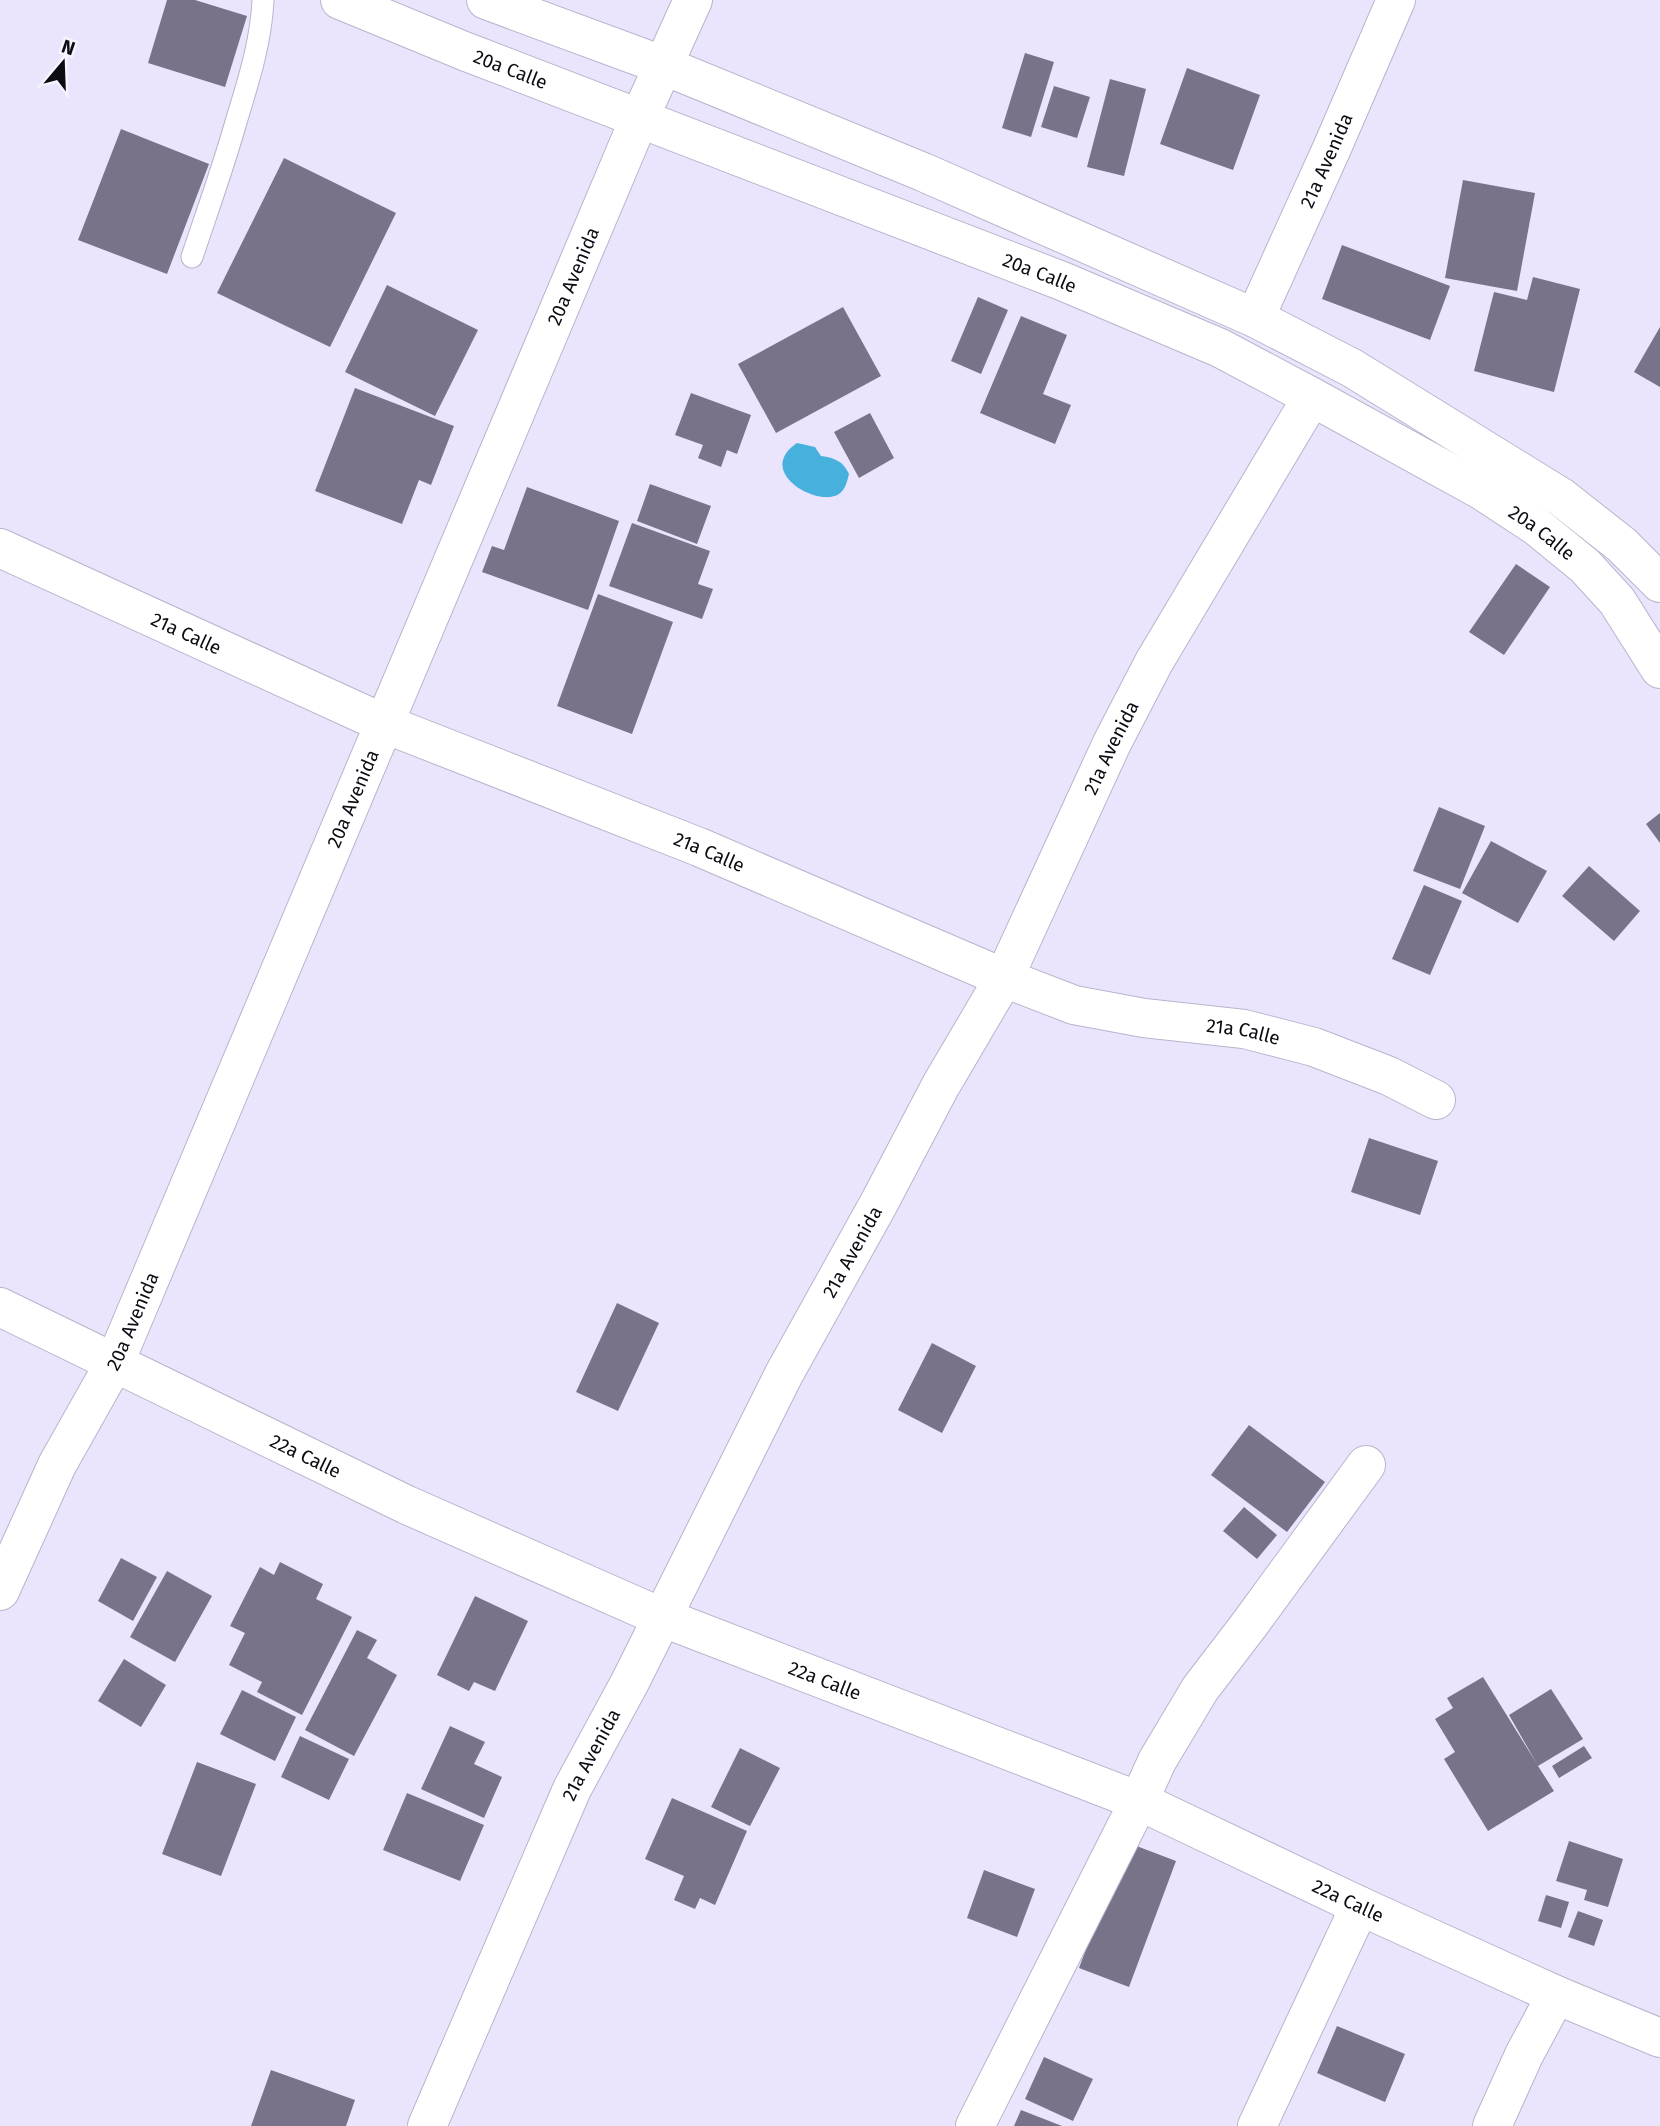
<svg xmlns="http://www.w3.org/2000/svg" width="1660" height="2126" font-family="'Fira Sans',sans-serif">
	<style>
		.water { fill: #47b1de }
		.building { fill: #79738a }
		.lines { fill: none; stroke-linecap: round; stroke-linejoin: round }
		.service-casing { stroke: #b9b4cc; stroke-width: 23 }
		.minor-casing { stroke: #b9b4cc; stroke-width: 40 }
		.tertiary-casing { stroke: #b9b4cc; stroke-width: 40 }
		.secondary-casing { stroke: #b9b4cc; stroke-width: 40 }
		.service { stroke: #fff; stroke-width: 21 }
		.minor { stroke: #fff; stroke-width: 38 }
		.tertiary { stroke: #fff; stroke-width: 38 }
		.secondary { stroke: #fff; stroke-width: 38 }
		.labels { text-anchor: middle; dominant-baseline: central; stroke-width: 5; stroke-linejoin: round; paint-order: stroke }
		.street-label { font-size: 19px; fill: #0c0a12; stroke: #f6f4fe }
	</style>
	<rect width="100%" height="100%" fill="#eae4fd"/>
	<!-- water -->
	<path class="water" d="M 797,443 L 815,447 L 821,456 C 835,458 843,461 849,474 C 847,481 846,489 839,494 C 818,508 754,472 797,443 Z"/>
	<!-- building -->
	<path class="building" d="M 167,0 L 195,0 L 247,16 L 225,87 L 148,63 Z
		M 1025,53 L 1054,62 L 1031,137 L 1002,128 Z
		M 1187,68 L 1260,95 L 1233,170 L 1160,144 Z
		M 1110,79 L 1146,89 L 1124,176 L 1087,167 Z
		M 1054,86 L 1090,97 L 1077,138 L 1041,127 Z
		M 121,129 L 209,164 L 167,274 L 78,240 Z
		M 284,158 L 396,213 L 330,347 L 217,293 Z
		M 1463,180 L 1535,193 L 1517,291 L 1445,278 Z
		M 1342,245 L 1450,286 L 1430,340 L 1322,299 Z
		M 1533,277 L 1580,289 L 1554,392 L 1474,371 L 1494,292 L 1527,300 Z
		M 387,285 L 478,330 L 435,416 L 345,372 Z
		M 978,297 L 1008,310 L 981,374 L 951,361 Z
		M 843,307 L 881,376 L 776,433 L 738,364 Z
		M 1021,316 L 1067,335 L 1043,394 L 1071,405 L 1055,444 L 980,413 Z
		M 1660,327 L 1660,387 L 1634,372 Z
		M 355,388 L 454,426 L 431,485 L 419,480 L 402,524 L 315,491 Z
		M 691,393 L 751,415 L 737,454 L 727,450 L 721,467 L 698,458 L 703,445 L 675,435 Z
		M 870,413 L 894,458 L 859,478 L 834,432 Z
		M 650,484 L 711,506 L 697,544 L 637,521 Z
		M 527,487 L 619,521 L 588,610 L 482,572 L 492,546 L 504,550 Z
		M 632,523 L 710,551 L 698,584 L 713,589 L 702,619 L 609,586 Z
		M 1516,564 L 1550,587 L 1504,655 L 1469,632 Z
		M 598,594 L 673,622 L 632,734 L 557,706 Z
		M 1439,807 L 1485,826 L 1460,889 L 1413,871 Z
		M 1660,813 L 1660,843 L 1646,824 Z
		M 1491,841 L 1547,871 L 1518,923 L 1462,893 Z
		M 1589,866 L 1640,911 L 1614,941 L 1562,896 Z
		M 1424,885 L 1462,901 L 1430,975 L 1392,959 Z
		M 1369,1138 L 1438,1161 L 1420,1215 L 1351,1192 Z
		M 617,1303 L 659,1323 L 618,1411 L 576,1392 Z
		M 932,1343 L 976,1366 L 942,1433 L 898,1410 Z
		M 1249,1425 L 1325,1482 L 1287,1532 L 1211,1475 Z
		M 1244,1507 L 1277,1535 L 1257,1559 L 1223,1531 Z
		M 121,1558 L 157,1577 L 133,1621 L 98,1601 Z
		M 280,1562 L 323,1584 L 316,1599 L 352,1617 L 302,1715 L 257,1692 L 262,1682 L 229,1665 L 245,1633 L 230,1626 L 260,1567 L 274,1575 Z
		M 167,1571 L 212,1596 L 175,1662 L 130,1637 Z
		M 475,1596 L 528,1621 L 495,1691 L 474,1682 L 469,1691 L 437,1675 Z
		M 357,1630 L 377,1640 L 367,1658 L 397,1675 L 354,1756 L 305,1730 Z
		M 124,1659 L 166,1685 L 141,1727 L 98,1701 Z
		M 1483,1677 L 1537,1764 L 1509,1715 L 1551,1689 L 1583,1739 L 1538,1766 L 1554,1791 L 1488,1831 L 1444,1759 L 1455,1752 L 1435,1719 L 1453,1708 L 1447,1698 Z
		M 242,1690 L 296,1717 L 275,1761 L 220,1734 Z
		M 450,1726 L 485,1742 L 474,1764 L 502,1777 L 484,1818 L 421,1789 Z
		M 300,1736 L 349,1759 L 329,1800 L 281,1777 Z
		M 1584,1746 L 1592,1758 L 1559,1778 L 1552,1766 Z
		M 740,1748 L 780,1768 L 750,1826 L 711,1807 Z
		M 197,1762 L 256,1784 L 221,1876 L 162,1854 Z
		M 407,1793 L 484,1825 L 460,1881 L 383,1850 Z
		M 672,1798 L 747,1831 L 715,1905 L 700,1898 L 695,1909 L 674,1900 L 684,1876 L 645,1859 Z
		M 1569,1841 L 1623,1859 L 1608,1907 L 1584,1900 L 1587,1890 L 1556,1881 Z
		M 1126,1842 L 1176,1861 L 1129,1987 L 1079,1968 Z
		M 984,1870 L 1035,1889 L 1017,1937 L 967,1918 Z
		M 1546,1895 L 1569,1902 L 1561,1928 L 1538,1921 Z
		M 1578,1911 L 1603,1920 L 1594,1946 L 1568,1937 Z
		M 1337,2026 L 1405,2054 L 1385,2102 L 1317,2073 Z
		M 1044,2057 L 1093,2079 L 1073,2121 L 1025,2099 Z
		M 271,2070 L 355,2100 L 346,2126 L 251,2126 Z
		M 1021,2110 L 1062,2126 L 1014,2126 Z"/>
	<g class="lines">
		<!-- service casing -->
		<g class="service-casing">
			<path id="service" d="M 192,257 C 207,212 223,168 236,122 C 248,82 261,43 263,0"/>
		</g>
		<!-- minor casing -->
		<g class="minor-casing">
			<g id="minor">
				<path id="s1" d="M 1255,318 L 1332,148 L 1396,0"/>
				<path id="s2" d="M 0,548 L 385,724 L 699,847 L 1004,978 L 1074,1005 L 1144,1018 L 1244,1029 L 1314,1047 L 1389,1076 L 1436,1100"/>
				<path id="s3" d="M 0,1307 L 407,1505 L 661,1617 L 1139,1801 L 1360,1906 L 1556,1995 L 1660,2038"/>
				<path id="s4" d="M 0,1591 L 57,1465 L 115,1362 L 640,117"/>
				<path id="s5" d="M 427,2126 L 572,1789 L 630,1682 L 784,1374 L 879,1203 L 941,1085 L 1004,978 L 1112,743 L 1154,662 L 1312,397"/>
				<path d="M 975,2126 L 1139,1801 L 1157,1761 L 1200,1689 L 1249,1625 L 1366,1465"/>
				<path d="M 1257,2126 L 1360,1906"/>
				<path d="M 1492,2126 L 1524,2055 L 1556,1995"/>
			</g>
		</g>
		<!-- tertiary casing -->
		<g class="tertiary-casing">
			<path id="tertiary" d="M 640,117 L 693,0"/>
		</g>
		<!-- secondary casing -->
		<g class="secondary-casing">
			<g id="secondary">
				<path id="s6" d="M 340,0 L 464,51 L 1062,281 L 1220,348 L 1312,397 L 1481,490 L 1536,526 L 1585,566 L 1617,601 L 1660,669"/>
				<path d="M 486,0 L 662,65 L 923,172 L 1255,318 L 1352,368 L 1561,497 L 1622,545 L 1660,583"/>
			</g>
		</g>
		<!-- service -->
		<use href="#service" class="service"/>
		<!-- minor -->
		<use href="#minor" class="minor"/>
		<!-- tertiary -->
		<use href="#tertiary" class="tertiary"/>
		<!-- secondary -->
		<use href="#secondary" class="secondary"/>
	</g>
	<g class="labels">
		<!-- street labels -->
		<g class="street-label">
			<text stroke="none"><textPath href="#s6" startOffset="184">20a Calle</textPath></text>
			<text stroke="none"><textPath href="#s1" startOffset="173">21a Avenida</textPath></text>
			<text stroke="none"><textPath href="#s6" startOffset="751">20a Calle</textPath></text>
			<text stroke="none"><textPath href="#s4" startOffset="1435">20a Avenida</textPath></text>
			<text stroke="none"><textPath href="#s6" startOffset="1318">20a Calle</textPath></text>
			<text stroke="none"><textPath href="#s2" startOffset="205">21a Calle</textPath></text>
			<text stroke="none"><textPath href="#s5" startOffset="1540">21a Avenida</textPath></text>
			<text stroke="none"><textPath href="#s4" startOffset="868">20a Avenida</textPath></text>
			<text stroke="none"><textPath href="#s2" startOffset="772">21a Calle</textPath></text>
			<text stroke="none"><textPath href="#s2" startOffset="1339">21a Calle</textPath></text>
			<text stroke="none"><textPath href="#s5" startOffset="973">21a Avenida</textPath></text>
			<text stroke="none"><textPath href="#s4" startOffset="301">20a Avenida</textPath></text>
			<text stroke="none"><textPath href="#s3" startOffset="340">22a Calle</textPath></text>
			<text stroke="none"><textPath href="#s3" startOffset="906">22a Calle</textPath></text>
			<text stroke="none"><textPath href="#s5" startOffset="406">21a Avenida</textPath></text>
			<text stroke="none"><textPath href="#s3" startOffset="1474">22a Calle</textPath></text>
		</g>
	</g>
	<!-- north arrow -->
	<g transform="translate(63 63) rotate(19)" stroke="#f6f4fe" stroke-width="5" paint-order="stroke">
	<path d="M0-5L12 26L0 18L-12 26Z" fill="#0c0a12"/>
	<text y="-10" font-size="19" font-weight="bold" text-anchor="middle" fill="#0c0a12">N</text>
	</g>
</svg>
